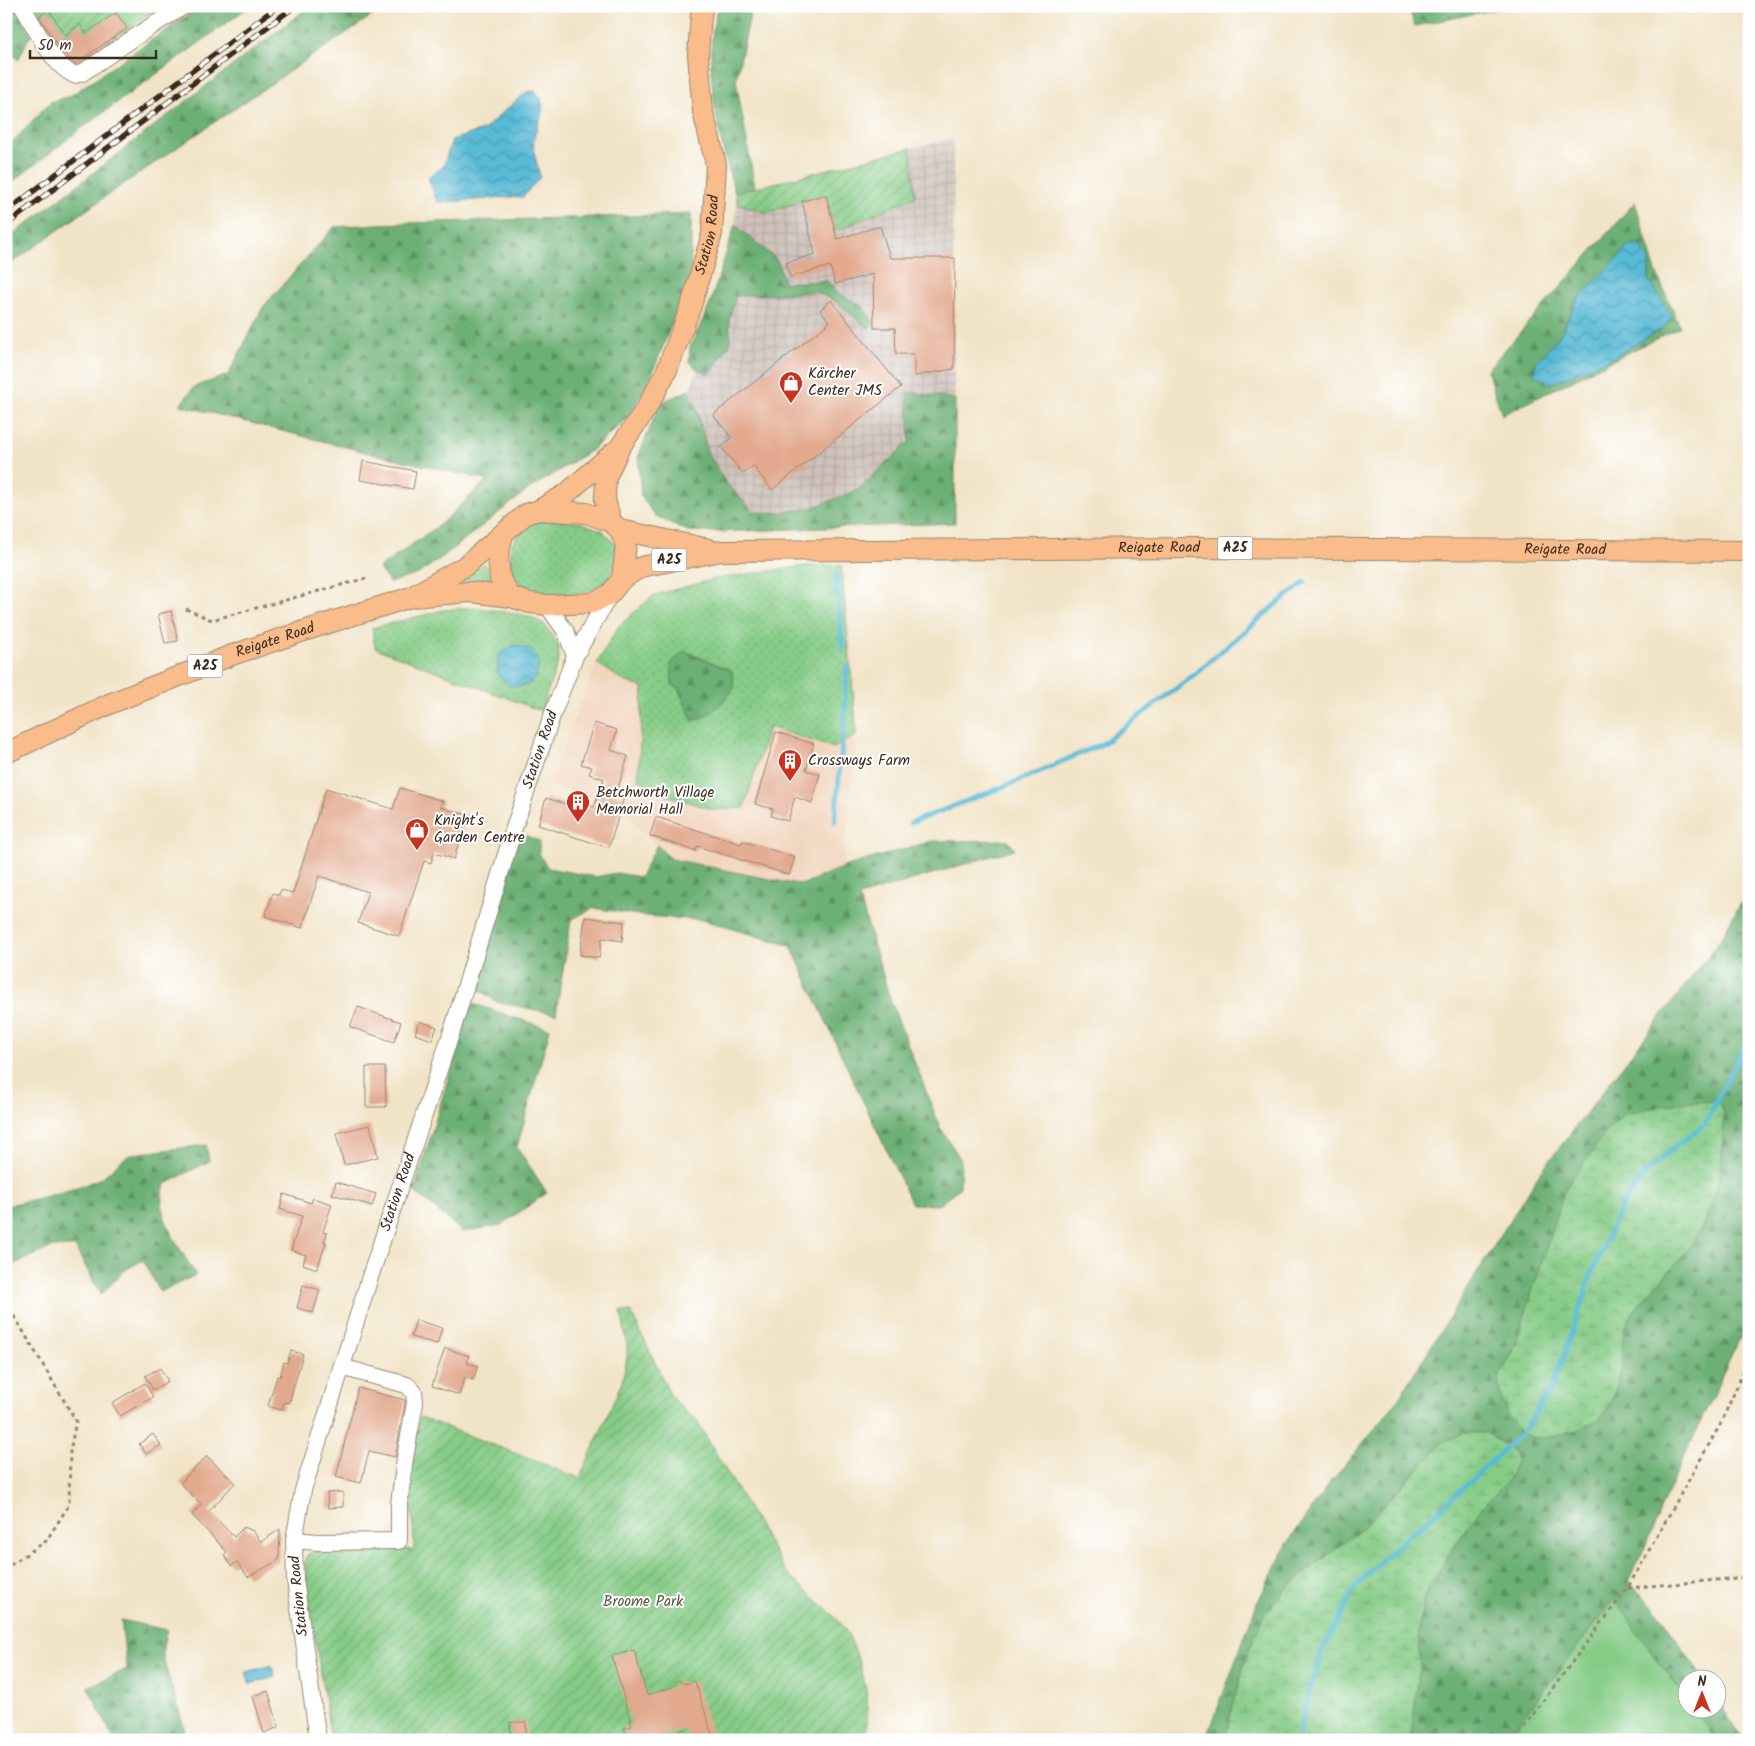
<svg xmlns="http://www.w3.org/2000/svg" width="1755" height="1746" font-family="Kalam,sans-serif">
	<style>
		.built { fill: #f1d5bd }
		.industrial { fill: url(#industrial-grid) }
		.grass { fill: url(#grass-dots); stroke: #607b52; fill-rule: evenodd }
		.forest { fill: url(#forest-firs); stroke: #546d49; fill-rule: evenodd }
		.wetland { fill: url(#wetland-marsh); stroke: #607b52 }
		.park { fill: #86cc87; stroke: #607b52 }
		.garden { fill: url(#garden-furrows); stroke: #607b52 }
		.water { fill: url(#water-waves); stroke: #4a727a }
		.lines { fill: none; stroke-linecap: round; stroke-linejoin: round }
		.stream { stroke: #58bad6; stroke-width: 5 }
		.building { fill: #e2a98e }
		.minor-casing { stroke: #968672; stroke-width: 18 }
		.major-casing { stroke: #968672; stroke-width: 22 }
		.path { stroke: #968672; stroke-width: 3; stroke-dasharray: 4 4; stroke-linecap: butt }
		.minor { stroke: #fff; stroke-width: 16 }
		.major { stroke: #f9bc8a; stroke-width: 20 }
		.rail-casing { stroke: #3b2a1e; stroke-width: 5.5 }
		.rail { stroke: #fff; stroke-width: 4; stroke-dasharray: 11; stroke-linecap: butt }
		.labels { text-anchor: middle; dominant-baseline: central; stroke-width: 4; stroke-linejoin: round; paint-order: stroke }
		.shield { fill: #fff; stroke: #766a62; stroke-width: 1 }
		.shield-label { font-size: 14px; font-weight: bold; fill: #3b2a1e }
		.street-label { font-size: 15px; fill: #3b2a1e; stroke: #fff }
		.poi-label { font-size: 15px; fill: #3b2a1e; stroke: #fff; text-anchor: start }
		.park-label { font-size: 15px; fill: #525b3e; stroke: #fff }
	</style>
	<defs>
		<pattern id="industrial-grid" width="8" height="8" patternUnits="userSpaceOnUse" patternTransform="scale(1.25)"><rect width="8" height="8" fill="#cec1ba"/><path d="M0 4h8M4 0v8" fill="none" stroke="#b2a69f"/></pattern>
		<pattern id="grass-dots" width="8" height="8" patternUnits="userSpaceOnUse" patternTransform="scale(1.25)"><rect width="8" height="8" fill="#86cc87"/><path d="M2 2h.1M6 6h.1" fill="none" stroke="#75af74" stroke-width="1.8" stroke-linecap="round"/></pattern>
		<pattern id="forest-firs" width="22" height="20" patternUnits="userSpaceOnUse" patternTransform="scale(1.25)"><rect width="22" height="20" fill="#6cb074"/><path d="M5 1l3.5 6h-7zM16 11l3.5 6h-7z" fill="#5a8f5f"/></pattern>
		<pattern id="wetland-marsh" width="20" height="14" patternUnits="userSpaceOnUse" patternTransform="scale(1.25)"><rect width="20" height="14" fill="#86cc87"/><path d="M1 5h8M5 5V1M11 12h8M15 12V8" fill="none" stroke="#75af74"/></pattern>
		<pattern id="garden-furrows" width="10" height="10" patternUnits="userSpaceOnUse" patternTransform="scale(1.25)"><rect width="10" height="10" fill="#86cc87"/><path d="M-1 1l2-2M0 10L10 0M9 11l2-2" fill="none" stroke="#75af74"/></pattern>
		<pattern id="water-waves" width="16" height="10" patternUnits="userSpaceOnUse" patternTransform="scale(1.25)"><rect width="16" height="10" fill="#58bad6"/><path d="M0 5q4-4 8 0t8 0" fill="none" stroke="#4a97ad"/></pattern>
	</defs>
	<rect width="100%" height="100%" fill="#fff"/>
	<filter id="ink" filterUnits="userSpaceOnUse"><feTurbulence type="fractalNoise" baseFrequency=".02" numOctaves="2"/><feDisplacementMap in="SourceGraphic" scale="10" xChannelSelector="R" yChannelSelector="G"/><feConvolveMatrix kernelMatrix="1 2 1 2 8 2 1 2 1" color-interpolation-filters="sRGB"/></filter>
	<filter id="wash" filterUnits="userSpaceOnUse"><feTurbulence type="fractalNoise" baseFrequency=".0096" numOctaves="4" result="noise"/><feDisplacementMap in="SourceGraphic" scale="20" xChannelSelector="R" yChannelSelector="G"/><feGaussianBlur stdDeviation="1.12" result="paint"/><feColorMatrix in="noise" values="0 0 0 0 0 0 0 0 0 0 0 0 0 0 0 0 0 1.4 0 .05"/><feComposite in="paint" operator="in"/></filter>
	<g filter="url(#wash)">
		<rect width="100%" height="100%" fill="#f1e3c6"/>
		<!-- built -->
		<path class="built" d="M 841,565 L 853,657 L 857,735 L 843,867 L 804,884 L 789,883 L 671,859 L 644,833 L 621,807 L 548,785 L 597,663 L 618,627 L 654,595 L 715,579 L 803,566 Z"/>
		<!-- industrial -->
		<path class="industrial" d="M 953,139 L 955,523 L 719,532 L 688,531 L 655,516 L 641,496 L 638,457 L 660,403 L 689,390 L 698,370 L 689,362 L 690,347 L 710,304 L 735,225 L 737,203 L 735,193 L 911,148 Z"/>
		<!-- grass -->
		<path class="grass" d="M 555,520 L 582,523 L 603,531 L 616,545 L 616,561 L 610,578 L 596,589 L 569,595 L 542,596 L 521,587 L 510,568 L 511,545 L 524,526 L 539,521 Z
			M 484,563 L 487,566 L 493,585 L 460,584 L 459,581 Z
			M 841,565 L 857,735 L 834,748 L 769,727 L 744,808 L 714,810 L 666,795 L 638,779 L 643,688 L 622,680 L 597,663 L 618,627 L 654,595 L 715,579 L 803,566 ZM 684,651 L 732,671 L 693,721 L 678,688 Z
			M 475,607 L 528,616 L 544,624 L 558,644 L 559,659 L 541,711 L 375,648 L 372,628 L 444,610 Z"/>
		<!-- forest -->
		<path class="forest" d="M 6,6 L 14,6 L 31,34 L 18,60 L 6,45 Z
			M 201,6 L 250,6 L 82,128 L 6,187 L 6,149 L 50,102 L 70,96 Z
			M 310,6 L 386,6 L 122,185 L 6,267 L 6,240 Z
			M 718,6 L 752,6 L 736,80 L 755,188 L 735,193 C 718,135 701,65 718,6 Z
			M 1408,6 L 1511,6 L 1415,26 Z
			M 1635,202 L 1656,272 L 1680,327 L 1502,415 L 1487,370 ZM 1649,260 L 1649,281 L 1663,328 L 1612,358 L 1550,384 L 1534,375 L 1536,363 L 1559,337 L 1578,299 Z
			M 691,214 L 691,276 L 652,374 L 629,417 L 592,450 L 529,489 L 441,558 L 418,574 L 389,583 L 379,568 L 442,523 L 487,480 L 369,453 L 180,405 L 194,387 L 228,375 L 263,307 L 334,227 L 376,224 Z
			M 735,225 L 777,260 L 784,283 L 827,281 L 841,295 L 862,306 L 873,322 L 869,329 L 837,302 L 816,292 L 736,296 L 729,320 L 731,342 L 710,374 L 698,370 L 689,362 L 690,347 L 710,304 Z
			M 689,390 L 697,410 L 707,451 L 725,482 L 754,512 L 777,513 L 812,508 L 858,490 L 910,441 L 907,392 L 955,399 L 955,523 L 719,532 L 688,531 L 655,516 L 641,496 L 638,457 L 660,403 Z
			M 684,651 L 732,671 L 734,688 C 723,703 711,715 693,721 L 678,688 L 672,685 L 671,663 Z
			M 520,833 L 539,841 L 539,854 L 548,868 L 595,877 L 616,873 L 640,877 L 657,845 L 671,859 L 789,883 L 804,884 L 843,867 L 932,841 L 1007,840 L 1015,849 L 859,896 L 891,1002 L 940,1127 L 961,1160 L 960,1187 L 939,1205 L 912,1204 L 853,1080 L 791,946 L 702,920 L 646,916 L 593,908 L 571,920 L 556,1014 L 497,1002 L 475,987 Z
			M 1749,889 L 1749,1319 L 1669,1489 L 1646,1545 L 1628,1581 L 1654,1607 L 1703,1678 L 1688,1678 L 1687,1701 L 1614,1599 L 1506,1740 L 1410,1740 L 1420,1667 L 1419,1631 L 1423,1602 L 1429,1587 L 1446,1558 L 1481,1508 L 1508,1481 L 1516,1462 L 1508,1446 L 1486,1433 L 1464,1433 L 1422,1464 L 1363,1528 L 1309,1570 L 1284,1591 L 1253,1640 L 1245,1661 L 1232,1707 L 1225,1740 L 1206,1740 L 1257,1603 L 1287,1544 L 1326,1488 L 1395,1404 L 1539,1174 L 1718,943 ZM 1722,1108 L 1723,1126 L 1721,1171 L 1715,1198 L 1703,1226 L 1681,1258 L 1631,1314 L 1621,1338 L 1506,1412 C 1504,1406 1501,1399 1500,1393 C 1499,1378 1512,1354 1517,1340 L 1565,1189 Z
			M 471,1003 L 550,1029 L 517,1147 L 547,1193 L 501,1225 L 463,1232 L 414,1191 Z
			M 206,1145 L 209,1161 L 166,1184 C 150,1211 183,1252 196,1275 L 160,1292 L 143,1260 L 125,1270 L 101,1295 L 75,1247 L 53,1247 L 12,1265 L 6,1265 L 6,1206 C 37,1198 70,1192 99,1179 C 112,1172 119,1159 133,1154 Z
			M 121,1620 L 167,1630 L 163,1645 L 163,1658 L 188,1740 L 114,1740 L 88,1687 L 127,1669 Z
			M 1718,1700 L 1744,1740 L 1716,1740 L 1693,1709 L 1718,1708 Z"/>
		<!-- wetland -->
		<path class="wetland" d="M 1716,1101 C 1726,1107 1723,1126 1723,1136 C 1722,1184 1711,1222 1680,1259 C 1665,1277 1647,1293 1633,1312 C 1617,1334 1625,1349 1621,1370 C 1619,1382 1614,1395 1608,1406 C 1607,1409 1605,1413 1603,1416 C 1590,1428 1545,1442 1528,1436 C 1512,1430 1498,1398 1499,1381 C 1500,1371 1508,1363 1512,1354 C 1514,1350 1516,1344 1517,1340 L 1565,1189 L 1607,1131 L 1623,1115 L 1655,1107 L 1683,1103 Z
			M 1464,1433 L 1486,1433 L 1515,1452 L 1516,1462 L 1508,1481 L 1481,1508 L 1446,1558 L 1429,1587 L 1423,1602 L 1419,1631 L 1420,1667 L 1410,1740 L 1225,1740 L 1232,1707 L 1245,1661 L 1263,1617 L 1284,1591 L 1309,1570 L 1363,1528 L 1443,1442 Z"/>
		<!-- park -->
		<path class="park" d="M 1614,1599 L 1687,1701 L 1688,1708 L 1693,1709 L 1716,1740 L 1506,1740 Z"/>
		<!-- garden -->
		<path class="garden" d="M 30,6 L 162,6 L 72,66 L 63,61 Z
			M 911,148 L 915,197 L 835,231 L 826,195 L 802,201 L 766,213 L 737,203 L 735,193 Z
			M 621,1311 L 631,1312 L 672,1398 L 686,1412 L 695,1418 L 786,1572 C 802,1589 821,1602 837,1619 C 855,1638 867,1683 868,1709 C 868,1719 866,1730 864,1740 L 331,1740 L 310,1606 L 305,1565 L 305,1560 L 308,1554 L 317,1551 L 395,1549 L 414,1550 C 414,1534 412,1519 411,1503 C 411,1474 413,1445 420,1417 L 580,1478 L 622,1382 L 627,1358 L 627,1345 Z"/>
		<!-- water -->
		<path class="water" d="M 528,91 L 535,91 C 551,108 537,120 534,139 C 532,150 538,166 540,177 L 523,197 C 494,197 466,202 437,202 L 428,177 L 443,167 L 452,140 L 485,129 L 504,111 Z
			M 1631,244 L 1639,244 L 1649,260 L 1649,281 L 1672,318 L 1663,328 L 1612,358 L 1550,384 L 1534,375 L 1536,363 L 1559,337 L 1578,299 Z
			M 515,645 L 533,651 L 539,665 C 534,684 530,687 509,686 L 497,673 L 499,654 Z
			M 272,1665 L 275,1677 L 250,1684 L 246,1672 Z"/>
		<g class="lines">
			<!-- stream -->
			<path class="stream" d="M 836,576 L 843,650
				M 835,822 L 844,723 L 847,666
				M 910,823 L 1013,783 L 1102,744 L 1190,678 L 1273,607 L 1305,582
				M 1297,1740 L 1307,1699 L 1323,1650 L 1356,1586 L 1387,1555 L 1438,1511 L 1522,1433 L 1553,1386 L 1593,1270 L 1622,1205 L 1643,1175 L 1671,1150 L 1705,1124 L 1749,1037"/>
		</g>
		<g id="blocks">
			<!-- building -->
			<path class="building" d="M 49,10 L 65,35 L 80,24 L 86,33 L 116,13 L 127,28 L 75,64 L 60,49 L 39,16 Z
				M 826,195 L 837,239 L 880,226 L 890,258 L 955,258 L 954,369 L 914,376 L 914,354 L 896,354 L 895,328 L 874,328 L 873,274 L 835,284 L 830,266 L 790,277 L 786,263 L 815,254 L 802,201 Z
				M 831,300 L 901,387 L 772,490 L 753,466 L 743,474 L 721,447 L 732,438 L 713,415 L 830,322 L 820,310 Z
				M 363,461 L 416,471 L 413,489 L 360,480 Z
				M 171,611 L 178,641 L 165,643 L 158,614 Z
				M 594,723 L 617,730 L 611,750 L 628,756 L 616,795 L 624,797 L 609,848 L 538,825 L 546,798 L 565,804 L 566,798 L 594,807 L 604,779 L 589,774 L 592,767 L 581,764 Z
				M 776,732 L 814,744 L 806,770 L 820,774 L 812,803 L 795,797 L 788,821 L 771,816 L 773,809 L 755,804 Z
				M 326,788 L 393,809 L 400,788 L 443,801 L 440,807 L 467,815 L 454,859 L 434,853 L 431,863 L 424,861 L 399,936 L 358,923 L 368,892 L 319,876 L 302,928 L 265,916 L 273,893 L 279,895 L 281,890 L 293,893 Z
				M 656,817 L 741,844 L 742,841 L 795,857 L 789,875 L 697,846 L 696,851 L 650,836 Z
				M 585,917 L 624,922 L 622,941 L 602,938 L 599,958 L 580,955 Z
				M 358,1007 L 401,1022 L 394,1042 L 350,1027 Z
				M 419,1021 L 437,1027 L 432,1040 L 415,1034 Z
				M 366,1067 L 385,1067 L 386,1107 L 366,1107 Z
				M 370,1125 L 378,1157 L 344,1165 L 336,1133 Z
				M 336,1182 L 376,1194 L 372,1206 L 332,1194 Z
				M 284,1194 L 311,1203 L 313,1198 L 332,1204 L 323,1232 L 327,1233 L 324,1242 L 326,1242 L 317,1269 L 303,1264 L 306,1255 L 291,1250 L 302,1216 L 280,1209 Z
				M 303,1285 L 320,1290 L 313,1313 L 297,1308 Z
				M 416,1320 L 442,1328 L 437,1344 L 411,1337 Z
				M 445,1348 L 469,1356 L 467,1363 L 478,1366 L 473,1380 L 465,1377 L 459,1395 L 432,1386 Z
				M 291,1351 L 303,1354 L 289,1403 L 284,1402 L 282,1410 L 268,1406 L 277,1376 L 280,1377 L 284,1362 L 287,1363 Z
				M 160,1368 L 168,1381 L 153,1390 L 145,1376 Z
				M 145,1383 L 153,1397 L 120,1416 L 112,1403 Z
				M 358,1388 L 405,1400 L 405,1403 L 395,1457 L 369,1451 L 361,1483 L 336,1477 Z
				M 153,1434 L 161,1445 L 146,1454 L 139,1444 Z
				M 207,1456 L 235,1483 L 209,1511 L 234,1537 L 244,1527 L 253,1531 L 261,1542 L 280,1529 L 279,1560 L 248,1577 L 237,1562 L 231,1566 L 224,1555 L 227,1552 L 192,1515 L 201,1504 L 180,1483 Z
				M 343,1492 L 343,1507 L 328,1508 L 327,1493 Z
				M 634,1650 L 647,1695 L 673,1687 L 677,1680 L 685,1684 L 695,1681 L 714,1740 L 688,1740 L 685,1729 L 650,1740 L 628,1740 L 624,1728 L 632,1726 L 612,1656 Z
				M 268,1691 L 279,1727 L 264,1733 L 253,1696 Z
				M 510,1722 L 526,1722 L 526,1740 L 511,1740 Z"/>
		</g>
	</g>
	<g filter="url(#ink)">
		<use href="#blocks" fill-opacity="0" stroke="#968672" stroke-width="1"/>
		<g class="lines">
			<!-- minor casing -->
			<g class="minor-casing">
				<g id="minor">
					<path d="M 22,6 C 36,28 51,64 74,75 L 82,73 L 150,27 L 184,6"/>
					<path d="M 547,605 L 566,632 L 575,656"/>
					<path d="M 294,1540 L 318,1542 L 399,1541 L 399,1504 L 405,1458 L 415,1403 L 414,1392 L 407,1385 L 341,1367"/>
					<path id="s1" d="M 318,1740 L 295,1580 L 294,1540 L 303,1490 L 370,1277 L 453,1028 L 515,825 L 553,713 L 575,656 L 610,594"/>
				</g>
			</g>
			<!-- major casing -->
			<g class="major-casing">
				<g id="major">
					<path d="M 539,510 L 566,494 L 614,452"/>
					<path id="s2" d="M 611,522 L 605,499 L 606,477 L 620,447 L 646,409 L 667,370 L 691,306 L 712,234 L 716,164 L 703,112 L 698,55 L 701,15 L 703,6"/>
					<path d="M 620,530 L 709,549"/>
					<path d="M 503,534 L 498,557 L 500,579 L 511,597"/>
					<path id="s3" d="M 622,579 L 641,567 L 721,551 L 1191,548 L 1749,551"/>
					<path id="s4" d="M 6,753 L 109,704 L 232,655 L 322,625 L 411,597 L 470,592 L 511,597 L 530,603 L 547,605 L 592,603 L 610,594 L 622,579 L 626,545 L 620,530 L 611,522 L 586,513 L 539,510 L 526,514 L 465,566 L 411,597"/>
				</g>
			</g>
			<!-- path -->
			<path class="path" d="M 186,609 L 212,620 L 367,578
				M 6,1302 L 76,1421 L 70,1451 L 69,1505 L 46,1541 L 6,1568
				M 1628,1588 L 1749,1577
				M 1514,1740 L 1627,1589 L 1720,1425 L 1749,1359"/>
			<!-- minor -->
			<use href="#minor" class="minor"/>
			<!-- major -->
			<use href="#major" class="major"/>
			<!-- rail casing -->
			<g class="rail-casing">
				<path id="rail" d="M 6,212 L 278,6
					M 6,225 L 295,6"/>
			</g>
			<!-- rail -->
			<use href="#rail" class="rail"/>
		</g>
	</g>
	<!-- icons -->
	<defs>
		<g id="shop-pin" transform="scale(1.25)"><path d="M0 17L-7.5 6A9.5 9.5 0 1 1 7.5 6Z" fill="#c8321e" stroke="#fff"/><path d="M-5-2.5h2.3a2.7 3.5 0 0 1 5.4 0H5L5.5 6h-11ZM-1.5-2.5h3a1.5 2.3 0 0 0-3 0Z" fill="#fff"/></g>
		<g id="building-pin" transform="scale(1.25)"><path d="M0 17L-7.5 6A9.5 9.5 0 1 1 7.5 6Z" fill="#c8321e" stroke="#fff"/><path d="M-4-6H4V6H1V3H-1V6H-4ZM-2.5-4.3h1.7v1.8h-1.7ZM.8-4.3h1.7v1.8H.8ZM-2.5-1h1.7V.8h-1.7ZM.8-1h1.7V.8H.8Z" fill="#fff"/></g>
	</defs>
	<g fill-rule="evenodd">
		<use href="#shop-pin" x="791" y="383"/>
		<use href="#building-pin" x="790" y="761"/>
		<use href="#building-pin" x="578" y="802"/>
		<use href="#shop-pin" x="417" y="830"/>
	</g>
	<g class="labels">
		<!-- shield labels -->
		<g class="shield">
			<rect x="1217.5" y="536.5" width="35" height="23" rx="4"/>
			<rect x="651.5" y="548.5" width="35" height="23" rx="4"/>
			<rect x="187.5" y="654.5" width="35" height="23" rx="4"/>
		</g>
		<g class="shield-label">
			<text x="1235" y="548">A25</text>
			<text x="669" y="560">A25</text>
			<text x="205" y="666">A25</text>
		</g>
		<!-- street labels -->
		<g class="street-label">
			<text stroke="none"><textPath href="#s2" startOffset="311">Station Road</textPath></text>
			<text stroke="none"><textPath href="#s3" startOffset="542">Reigate Road</textPath></text>
			<text stroke="none"><textPath href="#s3" startOffset="948">Reigate Road</textPath></text>
			<text stroke="none"><textPath href="#s4" startOffset="292">Reigate Road</textPath></text>
			<text stroke="none"><textPath href="#s1" startOffset="1030">Station Road</textPath></text>
			<text stroke="none"><textPath href="#s1" startOffset="565">Station Road</textPath></text>
			<text transform="translate(299 1596) rotate(-96)">Station Road</text>
		</g>
		<!-- poi labels -->
		<g class="poi-label">
			<text x="808" y="374">Kärcher<tspan x="808" dy="17">Center JMS</tspan></text>
			<text x="808" y="761">Crossways Farm</text>
			<text x="596" y="793">Betchworth Village<tspan x="596" dy="17">Memorial Hall</tspan></text>
			<text x="434" y="821">Knight's<tspan x="434" dy="17">Garden Centre</tspan></text>
		</g>
		<!-- park labels -->
		<g class="park-label">
			<text x="643" y="1602">Broome Park</text>
		</g>
	</g>
	<!-- margin -->
	<rect width="1755" height="1746" fill="none" stroke="#fff" stroke-width="25"/>
	<!-- north arrow -->
	<g transform="translate(1702 1694)"><circle r="24" fill="#ffffff" stroke="#b1aaa5"/>
	<path d="M0-4L9 19L0 12L-9 19Z" fill="#c8321e"/>
	<text y="-8" font-size="14" font-weight="bold" text-anchor="middle" fill="#3b2a1e">N</text>
	</g>
	<!-- scale -->
	<path d="M30 50v8h126v-8" fill="none" stroke="#3b2a1e" stroke-width="2.5"/>
	<text x="38" y="50" font-size="15" fill="#3b2a1e" stroke="#ffffff" stroke-width="4" paint-order="stroke">50 m</text>
</svg>
